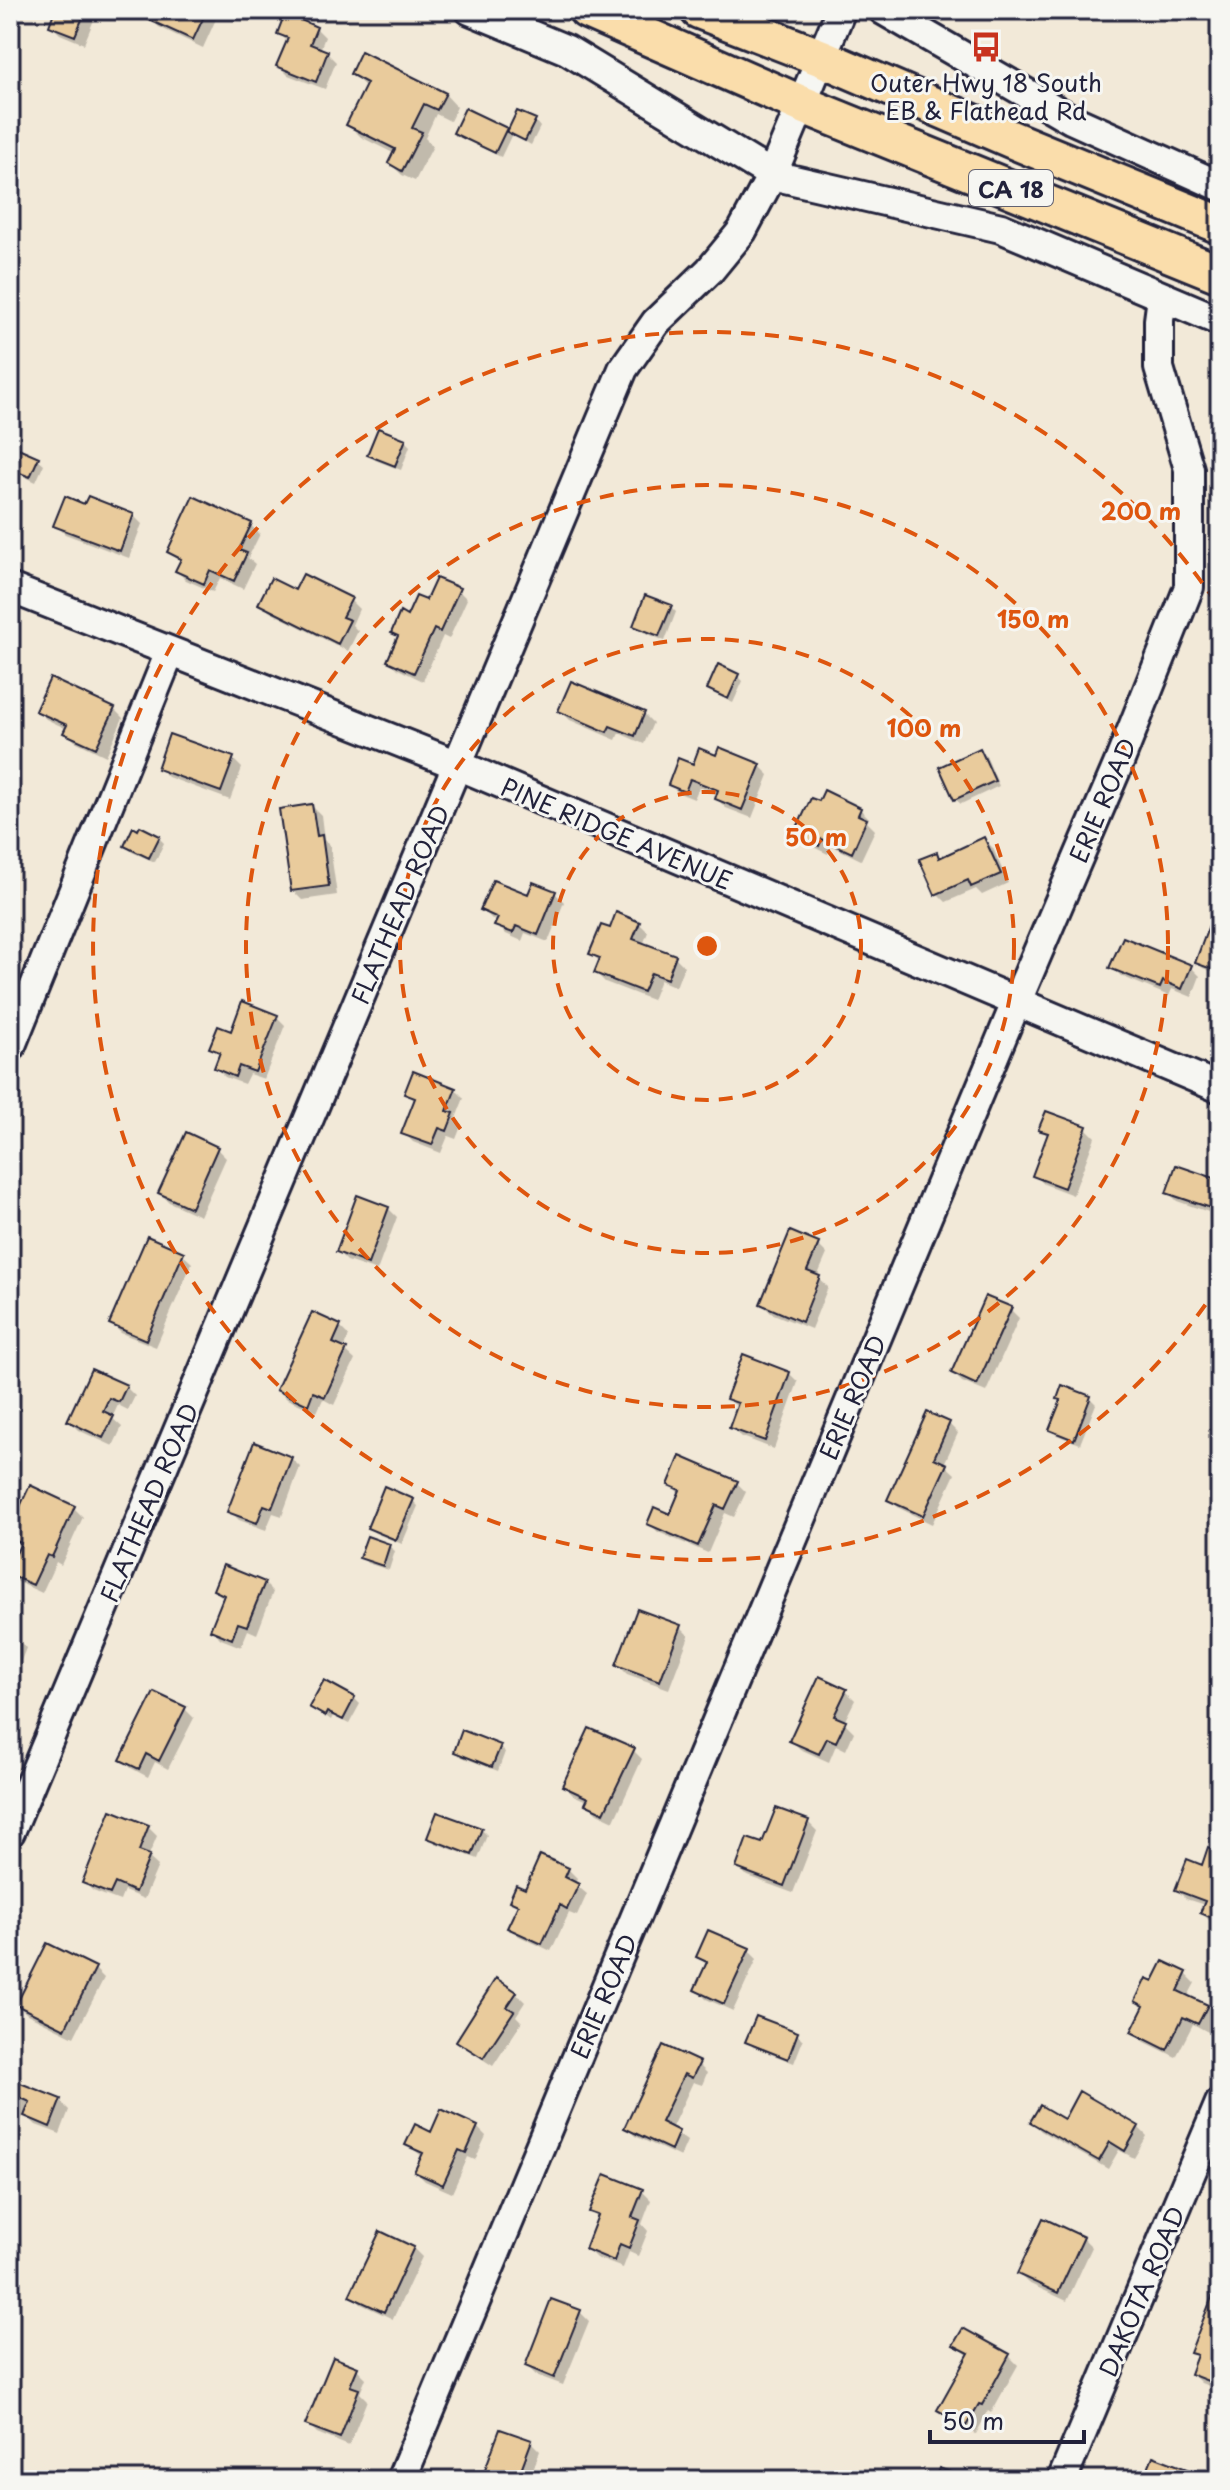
<svg xmlns="http://www.w3.org/2000/svg" width="1230" height="2490" font-family="'Playpen Sans',sans-serif">
	<style>
		.shadow { fill: #0003 }
		.building { fill: #e9cb9c; stroke: #22223b; stroke-width: 2 }
		.lines { fill: none; stroke-linecap: round; stroke-linejoin: round }
		.minor-casing { stroke: #22223b; stroke-width: 34 }
		.major-casing { stroke: #22223b; stroke-width: 42 }
		.minor { stroke: #f6f6f2; stroke-width: 28 }
		.major { stroke: #faddab; stroke-width: 36 }
		.ring { fill: none; stroke: #de560e; stroke-width: 4; stroke-dasharray: 14 10 }
		.labels { text-anchor: middle; dominant-baseline: central; stroke-width: 6; stroke-linejoin: round; paint-order: stroke }
		.shield { fill: #f6f6f2; stroke: #626272; stroke-width: 2 }
		.shield-label { font-size: 22px; font-weight: bold; fill: #22223b }
		.poi-label { font-size: 24px; fill: #22223b; stroke: #f6f6f2 }
		.street-label { font-size: 24px; fill: #22223b; stroke: #f6f6f2 }
		.centre { fill: #de560e; stroke: #f6f6f2; stroke-width: 4 }
		.ring-label { font-size: 24px; text-anchor: middle; font-weight: bold; fill: #de560e; stroke: #f6f6f2; stroke-width: 6; stroke-linejoin: round; paint-order: stroke }
	</style>
	<rect width="100%" height="100%" fill="#f2e9d8"/>
	<filter id="ink" filterUnits="userSpaceOnUse"><feTurbulence type="fractalNoise" baseFrequency=".0125" numOctaves="2"/><feDisplacementMap in="SourceGraphic" scale="16" xChannelSelector="R" yChannelSelector="G"/><feConvolveMatrix kernelMatrix="1 2 1 2 8 2 1 2 1" color-interpolation-filters="sRGB"/></filter>
	<g filter="url(#ink)">
		<!-- shadow -->
		<path class="shadow" d="M 39,10 L 98,10 L 84,44 L 60,34 L 51,25 L 55,16 Z
			M 144,10 L 220,10 L 203,48 L 159,27 L 150,18 L 151,15 Z
			M 316,28 L 325,37 L 320,50 L 327,53 L 336,62 L 325,89 L 288,75 L 279,66 L 288,42 L 279,33 Z
			M 352,74 L 445,94 L 457,107 L 450,121 L 436,114 L 425,138 L 433,146 L 415,181 L 402,175 L 390,163 L 395,154 L 361,137 L 348,124 L 367,88 Z
			M 535,121 L 540,127 L 531,145 L 512,134 L 501,157 L 461,138 L 455,132 L 506,129 L 509,133 Z
			M 405,441 L 410,446 L 401,470 L 375,460 L 370,454 Z
			M 38,459 L 44,464 L 36,482 L 15,472 L 10,468 L 10,465 Z
			M 10,474 L 14,478 L 10,489 Z
			M 86,506 L 133,515 L 142,524 L 129,558 L 65,534 L 56,525 Z
			M 250,525 L 260,534 L 248,558 L 255,564 L 243,589 L 220,578 L 213,592 L 186,580 L 177,571 L 181,562 L 169,552 Z
			M 458,590 L 467,599 L 449,639 L 443,636 L 423,681 L 398,669 L 389,660 L 399,639 L 393,632 L 427,603 Z
			M 350,600 L 359,609 L 352,625 L 358,631 L 348,651 L 270,612 L 261,603 Z
			M 671,607 L 676,612 L 665,641 L 641,631 L 635,626 Z
			M 738,676 L 743,681 L 733,703 L 715,694 L 709,689 Z
			M 114,709 L 123,718 L 106,756 L 75,741 L 66,732 L 67,729 L 46,719 L 37,710 Z
			M 561,711 L 644,714 L 653,723 L 644,744 L 619,733 L 616,740 L 570,720 Z
			M 980,751 L 986,756 L 999,786 L 961,804 L 955,799 Z
			M 717,757 L 760,766 L 769,775 L 752,818 L 726,808 L 717,799 L 719,795 L 699,787 L 694,799 L 679,793 L 670,784 L 694,766 Z
			M 233,759 L 242,768 L 230,800 L 168,777 L 159,768 Z
			M 312,806 L 321,815 L 324,840 L 330,846 L 337,895 L 302,900 L 293,891 Z
			M 860,809 L 869,818 L 867,822 L 875,830 L 861,860 L 832,846 L 828,854 L 805,843 L 796,834 Z
			M 158,837 L 164,843 L 155,862 L 132,852 L 126,846 Z
			M 984,839 L 993,848 L 1008,883 L 982,895 L 976,889 L 946,902 L 937,893 L 936,854 L 941,859 Z
			M 555,893 L 564,902 L 548,942 L 525,933 L 522,941 L 506,934 L 497,925 L 498,922 L 492,919 L 483,910 L 529,897 Z
			M 639,923 L 648,932 L 643,945 L 675,957 L 684,966 L 676,987 L 660,980 L 652,1000 L 605,982 L 596,973 L 600,962 L 592,954 L 611,931 Z
			M 1220,931 L 1220,974 L 1203,968 L 1197,962 Z
			M 1112,967 L 1191,967 L 1200,976 L 1192,997 L 1172,989 L 1169,996 L 1121,976 Z
			M 276,1016 L 285,1025 L 264,1079 L 249,1074 L 244,1084 L 225,1077 L 216,1068 L 221,1057 L 212,1047 L 232,1033 Z
			M 455,1089 L 464,1098 L 456,1118 L 462,1124 L 456,1139 L 448,1136 L 441,1153 L 413,1142 L 404,1133 L 416,1102 L 407,1093 Z
			M 1086,1128 L 1095,1137 L 1073,1195 L 1044,1184 L 1035,1175 L 1049,1137 L 1041,1129 Z
			M 187,1135 L 217,1149 L 226,1158 L 200,1216 L 169,1202 L 160,1193 Z
			M 1220,1182 L 1220,1216 L 1177,1201 L 1168,1192 Z
			M 388,1208 L 397,1217 L 377,1271 L 347,1261 L 338,1252 Z
			M 818,1245 L 827,1254 L 817,1277 L 828,1287 L 811,1329 L 771,1313 L 762,1304 Z
			M 182,1254 L 192,1263 L 156,1347 L 121,1333 L 112,1324 Z
			M 1010,1309 L 1019,1318 L 986,1392 L 962,1382 L 953,1373 Z
			M 340,1327 L 349,1336 L 343,1349 L 355,1360 L 334,1405 L 323,1399 L 317,1412 L 287,1399 L 278,1390 Z
			M 92,1371 L 126,1387 L 135,1396 L 128,1410 L 118,1405 L 112,1418 L 122,1427 L 113,1446 L 78,1430 L 69,1421 Z
			M 789,1373 L 798,1382 L 774,1449 L 740,1436 L 731,1427 L 738,1408 L 729,1399 Z
			M 1059,1398 L 1090,1398 L 1096,1404 L 1080,1444 L 1057,1435 L 1051,1429 L 1062,1402 Z
			M 928,1415 L 949,1424 L 958,1433 L 944,1464 L 955,1474 L 932,1524 L 899,1508 L 890,1499 Z
			M 291,1458 L 300,1467 L 282,1516 L 273,1513 L 266,1530 L 239,1520 L 230,1511 Z
			M 737,1483 L 746,1492 L 734,1517 L 725,1513 L 708,1553 L 658,1532 L 649,1523 L 671,1516 L 680,1494 L 670,1484 Z
			M 412,1500 L 418,1506 L 402,1544 L 375,1533 L 369,1527 Z
			M 74,1508 L 83,1517 L 61,1565 L 56,1562 L 42,1593 L 18,1582 L 10,1574 L 10,1571 L 21,1547 L 10,1538 L 10,1533 Z
			M 389,1546 L 395,1551 L 389,1570 L 367,1563 L 362,1557 Z
			M 264,1583 L 273,1592 L 257,1634 L 248,1630 L 241,1647 L 221,1639 L 212,1630 L 224,1599 L 215,1590 Z
			M 680,1627 L 689,1636 L 669,1689 L 627,1674 L 618,1665 Z
			M 10,1636 L 17,1639 L 26,1648 L 10,1689 Z
			M 846,1691 L 855,1700 L 844,1722 L 854,1732 L 846,1750 L 836,1745 L 829,1762 L 800,1749 L 791,1740 Z
			M 354,1698 L 360,1704 L 349,1724 L 333,1716 L 331,1720 L 312,1706 Z
			M 185,1709 L 194,1718 L 168,1769 L 155,1762 L 148,1777 L 131,1768 L 122,1759 Z
			M 500,1747 L 505,1752 L 498,1771 L 462,1757 L 456,1752 Z
			M 633,1750 L 642,1759 L 614,1821 L 597,1813 L 588,1804 L 589,1802 L 573,1795 L 564,1786 Z
			M 808,1822 L 817,1831 L 793,1893 L 747,1876 L 738,1867 L 764,1846 Z
			M 148,1827 L 157,1836 L 148,1857 L 158,1866 L 144,1899 L 124,1891 L 120,1901 L 93,1891 L 84,1882 Z
			M 481,1829 L 487,1835 L 478,1859 L 435,1843 L 430,1837 Z
			M 1220,1854 L 1220,1925 L 1211,1922 L 1202,1913 L 1205,1905 L 1186,1899 L 1177,1890 Z
			M 568,1869 L 577,1878 L 575,1884 L 587,1894 L 577,1916 L 569,1913 L 551,1951 L 519,1936 L 510,1927 L 519,1908 L 511,1900 Z
			M 748,1950 L 757,1959 L 733,2011 L 706,1999 L 697,1990 L 708,1966 L 698,1956 Z
			M 95,1969 L 104,1978 L 74,2037 L 27,2014 L 18,2005 Z
			M 1186,1974 L 1195,1983 L 1187,1998 L 1207,2007 L 1216,2016 L 1208,2032 L 1193,2024 L 1176,2057 L 1143,2041 L 1134,2032 L 1145,2009 L 1137,2001 L 1154,1984 Z
			M 516,1993 L 525,2002 L 516,2016 L 522,2022 L 493,2066 L 467,2049 L 458,2041 Z
			M 757,2018 L 797,2034 L 803,2040 L 794,2063 L 753,2047 L 748,2041 Z
			M 664,2048 L 698,2064 L 707,2073 L 702,2085 L 693,2082 L 671,2129 L 687,2141 L 680,2157 L 635,2136 L 626,2127 Z
			M 10,2081 L 60,2101 L 69,2110 L 60,2134 L 36,2125 L 24,2113 L 10,2150 Z
			M 1064,2121 L 1138,2127 L 1147,2136 L 1134,2158 L 1119,2150 L 1108,2169 L 1041,2131 L 1032,2122 Z
			M 477,2127 L 486,2136 L 475,2160 L 468,2157 L 452,2193 L 425,2181 L 416,2172 L 423,2157 L 408,2145 L 432,2134 Z
			M 642,2191 L 651,2200 L 642,2224 L 648,2231 L 638,2256 L 629,2252 L 623,2268 L 596,2258 L 587,2249 L 599,2219 L 591,2212 Z
			M 1083,2238 L 1092,2247 L 1067,2301 L 1028,2283 L 1019,2274 Z
			M 413,2248 L 422,2257 L 393,2319 L 361,2304 L 352,2295 Z
			M 1220,2297 L 1220,2390 L 1201,2383 L 1192,2374 L 1198,2358 L 1192,2352 Z
			M 580,2312 L 589,2321 L 563,2385 L 536,2375 L 527,2366 Z
			M 956,2345 L 1009,2356 L 1018,2365 L 991,2413 L 988,2411 L 976,2434 L 949,2419 L 940,2410 L 969,2356 Z
			M 357,2369 L 366,2378 L 360,2393 L 367,2400 L 349,2446 L 317,2433 L 308,2424 Z
			M 531,2442 L 540,2451 L 529,2480 L 483,2480 Z
			M 1186,2471 L 1195,2480 L 1145,2480 Z"/>
		<!-- building -->
		<path class="building" d="M 49,10 L 86,10 L 75,36 L 49,26 L 54,12 Z
			M 147,10 L 207,10 L 193,40 L 147,19 L 150,12 Z
			M 285,13 L 317,27 L 310,44 L 328,51 L 316,82 L 276,66 L 288,38 L 277,34 Z
			M 361,51 L 446,93 L 437,110 L 424,104 L 412,128 L 422,132 L 402,171 L 388,163 L 395,149 L 346,125 L 367,83 L 350,74 Z
			M 465,108 L 507,128 L 495,153 L 453,133 Z
			M 517,111 L 536,119 L 525,141 L 507,132 Z
			M 378,428 L 406,439 L 395,466 L 367,455 Z
			M 16,447 L 39,457 L 30,477 L 10,469 L 10,460 Z
			M 65,496 L 84,504 L 88,496 L 134,514 L 120,551 L 53,526 Z
			M 193,496 L 252,523 L 239,550 L 247,553 L 234,581 L 210,570 L 204,584 L 175,571 L 181,559 L 167,552 Z
			M 303,574 L 352,598 L 342,617 L 350,620 L 338,644 L 258,604 L 271,578 L 295,590 Z
			M 436,578 L 460,588 L 440,632 L 434,629 L 414,673 L 387,661 L 398,636 L 391,633 L 400,612 L 407,616 L 416,596 L 426,600 Z
			M 645,595 L 672,605 L 659,636 L 633,626 Z
			M 718,664 L 739,674 L 728,699 L 707,689 Z
			M 50,678 L 115,708 L 96,748 L 63,733 L 67,725 L 35,711 Z
			M 571,681 L 645,712 L 635,736 L 610,726 L 607,732 L 558,711 Z
			M 169,734 L 234,757 L 221,792 L 157,769 Z
			M 719,747 L 761,764 L 742,810 L 715,799 L 718,790 L 690,779 L 685,792 L 668,785 L 678,758 L 693,764 L 699,748 L 716,755 Z
			M 980,748 L 995,781 L 954,800 L 939,767 Z
			M 824,790 L 861,808 L 858,815 L 867,819 L 852,853 L 822,839 L 819,846 L 794,834 L 811,798 L 819,801 Z
			M 312,804 L 317,836 L 322,835 L 329,886 L 291,891 L 279,809 Z
			M 140,826 L 160,836 L 149,858 L 124,846 L 133,827 L 138,830 Z
			M 984,837 L 1001,874 L 971,887 L 968,880 L 935,895 L 919,859 L 937,852 L 939,858 Z
			M 493,880 L 528,894 L 533,882 L 556,891 L 538,935 L 516,926 L 513,933 L 494,926 L 498,918 L 480,910 Z
			M 616,912 L 640,922 L 633,939 L 676,955 L 667,979 L 651,973 L 643,992 L 594,973 L 600,958 L 589,954 L 601,925 L 610,928 Z
			M 1209,925 L 1220,929 L 1220,972 L 1195,963 Z
			M 1123,937 L 1192,965 L 1182,989 L 1163,981 L 1160,988 L 1109,968 Z
			M 242,1001 L 278,1015 L 255,1072 L 239,1066 L 235,1077 L 214,1068 L 220,1052 L 209,1048 L 218,1026 L 231,1031 Z
			M 413,1071 L 456,1088 L 447,1111 L 454,1113 L 447,1131 L 439,1128 L 432,1145 L 401,1134 L 415,1098 L 404,1094 Z
			M 1046,1111 L 1087,1126 L 1064,1188 L 1032,1176 L 1048,1133 L 1038,1130 Z
			M 186,1132 L 218,1147 L 191,1208 L 158,1193 Z
			M 1176,1165 L 1220,1180 L 1220,1211 L 1166,1193 Z
			M 357,1195 L 389,1207 L 368,1264 L 336,1252 Z
			M 790,1231 L 819,1243 L 807,1271 L 820,1276 L 802,1322 L 760,1304 Z
			M 147,1236 L 184,1252 L 146,1340 L 109,1324 Z
			M 985,1296 L 1012,1307 L 977,1385 L 951,1373 Z
			M 312,1312 L 341,1325 L 333,1343 L 347,1349 L 325,1397 L 313,1392 L 308,1405 L 276,1390 Z
			M 743,1354 L 790,1372 L 765,1441 L 729,1428 L 738,1403 L 726,1399 Z
			M 91,1369 L 127,1385 L 119,1402 L 109,1398 L 103,1411 L 114,1416 L 103,1438 L 67,1421 Z
			M 1062,1385 L 1091,1396 L 1074,1440 L 1049,1430 L 1061,1400 L 1057,1399 Z
			M 927,1412 L 950,1422 L 934,1458 L 947,1464 L 923,1516 L 887,1500 Z
			M 254,1442 L 292,1457 L 272,1508 L 264,1505 L 257,1523 L 227,1512 Z
			M 680,1456 L 738,1481 L 725,1509 L 716,1505 L 698,1546 L 647,1524 L 654,1507 L 670,1514 L 680,1490 L 668,1485 Z
			M 30,1485 L 75,1506 L 52,1557 L 47,1555 L 33,1585 L 10,1575 L 10,1566 L 21,1543 L 10,1538 L 10,1528 Z
			M 384,1486 L 414,1499 L 396,1540 L 367,1528 Z
			M 367,1536 L 390,1544 L 383,1566 L 359,1558 Z
			M 223,1565 L 265,1582 L 247,1626 L 238,1623 L 232,1639 L 210,1630 L 224,1595 L 213,1590 Z
			M 637,1609 L 681,1625 L 660,1681 L 616,1665 Z
			M 819,1676 L 847,1689 L 834,1716 L 846,1721 L 836,1742 L 827,1738 L 819,1754 L 789,1741 Z
			M 324,1680 L 355,1697 L 343,1720 L 327,1712 L 325,1716 L 309,1707 Z
			M 154,1692 L 186,1707 L 159,1761 L 146,1754 L 139,1769 L 120,1760 Z
			M 589,1728 L 635,1748 L 604,1813 L 585,1804 L 588,1798 L 562,1786 Z
			M 462,1730 L 501,1745 L 492,1767 L 454,1752 Z
			M 776,1808 L 809,1820 L 784,1886 L 736,1868 L 747,1838 L 762,1843 Z
			M 111,1810 L 149,1825 L 139,1851 L 150,1855 L 135,1892 L 115,1883 L 110,1894 L 82,1883 Z
			M 437,1812 L 482,1828 L 472,1855 L 427,1838 Z
			M 1208,1847 L 1220,1852 L 1220,1921 L 1200,1913 L 1205,1901 L 1175,1890 L 1187,1859 L 1202,1865 Z
			M 540,1855 L 569,1868 L 565,1877 L 579,1884 L 567,1909 L 560,1905 L 542,1944 L 507,1928 L 518,1905 L 509,1901 L 516,1885 L 525,1889 Z
			M 708,1930 L 750,1948 L 724,2004 L 694,1990 L 707,1962 L 696,1957 Z
			M 47,1943 L 96,1967 L 65,2029 L 16,2005 Z
			M 1163,1961 L 1187,1972 L 1178,1991 L 1208,2005 L 1198,2024 L 1183,2017 L 1167,2050 L 1131,2032 L 1144,2006 L 1135,2001 L 1146,1978 L 1153,1981 Z
			M 496,1978 L 517,1992 L 507,2007 L 514,2011 L 483,2058 L 456,2041 Z
			M 756,2016 L 798,2032 L 788,2059 L 745,2042 Z
			M 663,2045 L 700,2062 L 692,2078 L 684,2074 L 661,2122 L 679,2131 L 671,2150 L 624,2128 Z
			M 10,2079 L 61,2099 L 50,2127 L 24,2116 L 30,2102 L 19,2097 L 10,2119 Z
			M 1079,2091 L 1139,2126 L 1125,2151 L 1110,2142 L 1099,2161 L 1030,2122 L 1040,2105 L 1064,2119 Z
			M 441,2109 L 478,2126 L 466,2153 L 459,2150 L 443,2185 L 414,2172 L 423,2153 L 405,2145 L 415,2124 L 431,2132 Z
			M 605,2174 L 643,2189 L 632,2217 L 640,2220 L 629,2248 L 620,2244 L 614,2261 L 585,2249 L 598,2215 L 589,2212 Z
			M 1043,2218 L 1084,2237 L 1058,2293 L 1017,2274 Z
			M 380,2231 L 414,2247 L 384,2312 L 349,2296 Z
			M 1214,2292 L 1220,2294 L 1220,2366 L 1213,2383 L 1190,2374 L 1197,2355 L 1190,2353 Z
			M 551,2299 L 581,2310 L 554,2378 L 525,2366 Z
			M 963,2328 L 1010,2354 L 982,2405 L 979,2404 L 966,2426 L 937,2410 L 969,2353 L 953,2345 Z
			M 333,2357 L 358,2367 L 350,2386 L 359,2389 L 340,2438 L 305,2425 Z
			M 500,2429 L 532,2440 L 517,2480 L 481,2480 Z
			M 1153,2456 L 1187,2469 L 1183,2480 L 1143,2480 Z
			M 939,2468 L 973,2480 L 935,2480 Z"/>
		<g class="lines">
			<!-- minor casing -->
			<g class="minor-casing">
				<path id="minor" d="M 470,10 L 567,50 L 772,175 L 1001,228 L 1220,321
					M 883,10 L 1071,119 L 1220,186
					M 10,588 L 458,765 L 1220,1088
					M 10,1048 L 170,652
					M 10,1832 L 623,369 L 656,322 L 710,270 L 742,231 L 772,175 L 841,10
					M 401,2480 L 1016,1003 L 1118,765 L 1189,587 L 1189,469 L 1159,368 L 1159,320 L 1162,297
					M 1062,2480 L 1220,2103"/>
			</g>
			<!-- major casing -->
			<g class="major-casing">
				<path id="major" d="M 587,10 L 801,104 L 1220,274
					M 699,10 L 822,58 L 1013,140 L 1220,225"/>
			</g>
			<!-- minor -->
			<use href="#minor" class="minor"/>
			<!-- major -->
			<use href="#major" class="major"/>
		</g>
	</g>
	<!-- distance rings -->
	<g class="ring">
		<circle cx="707" cy="946" r="154"/>
		<circle cx="707" cy="946" r="307"/>
		<circle cx="707" cy="946" r="461"/>
		<path d="M1219 1285A614 614 0 1 1 1219 607"/>
	</g>
	<!-- icons -->
	<defs>
		<g id="bus-bare" transform="scale(2.4)"><path d="M-5-6H5V4H4V6H2V4H-2V6H-4V4H-5ZM-3.5-4V0h7V-4ZM-3.5 1.2v1.5H-2V1.2ZM2 1.2v1.5H3.5V1.2Z" fill="#c8321e" stroke="#f6f6f2" stroke-width="2.5" paint-order="stroke"/></g>
	</defs>
	<g fill-rule="evenodd">
		<use href="#bus-bare" x="986" y="47"/>
	</g>
	<g class="labels">
		<!-- shield labels -->
		<rect class="shield" x="969" y="170" width="84" height="36" rx="6"/>
		<g class="shield-label">
			<text x="1011" y="188">CA 18</text>
		</g>
		<!-- poi labels -->
		<g class="poi-label">
			<text x="986" y="82">Outer Hwy 18 South<tspan x="986" dy="28">EB &amp; Flathead Rd</tspan></text>
		</g>
		<!-- street labels -->
		<g class="street-label">
			<text transform="translate(1102 800) rotate(-67)">ERIE ROAD</text>
			<text transform="translate(617 833) rotate(23)">PINE RIDGE AVENUE</text>
			<text transform="translate(399 904) rotate(-67)">FLATHEAD ROAD</text>
			<text transform="translate(852 1397) rotate(-67)">ERIE ROAD</text>
			<text transform="translate(148 1502) rotate(-67)">FLATHEAD ROAD</text>
			<text transform="translate(603 1996) rotate(-67)">ERIE ROAD</text>
			<text transform="translate(1141 2291) rotate(-67)">DAKOTA ROAD</text>
		</g>
	</g>
	<circle cx="707" cy="946" r="12" class="centre"/>
	<g class="ring-label">
		<text x="1141" y="520">200 m</text>
		<text x="1033" y="628">150 m</text>
		<text x="924" y="737">100 m</text>
		<text x="816" y="846">50 m</text>
	</g>
	<!-- margin -->
	<rect width="1230" height="2490" fill="none" stroke="#f6f6f2" stroke-width="40"/>
	<rect x="20" y="20" width="1190" height="2450" fill="none" stroke="#22223b" stroke-width="3" filter="url(#ink)"/>
	<!-- scale -->
	<path d="M930 2430v12h154v-12" fill="none" stroke="#22223b" stroke-width="4"/>
	<text x="942" y="2430" font-size="24" fill="#22223b" stroke="#f6f6f2" stroke-width="6" paint-order="stroke">50 m</text>
</svg>
